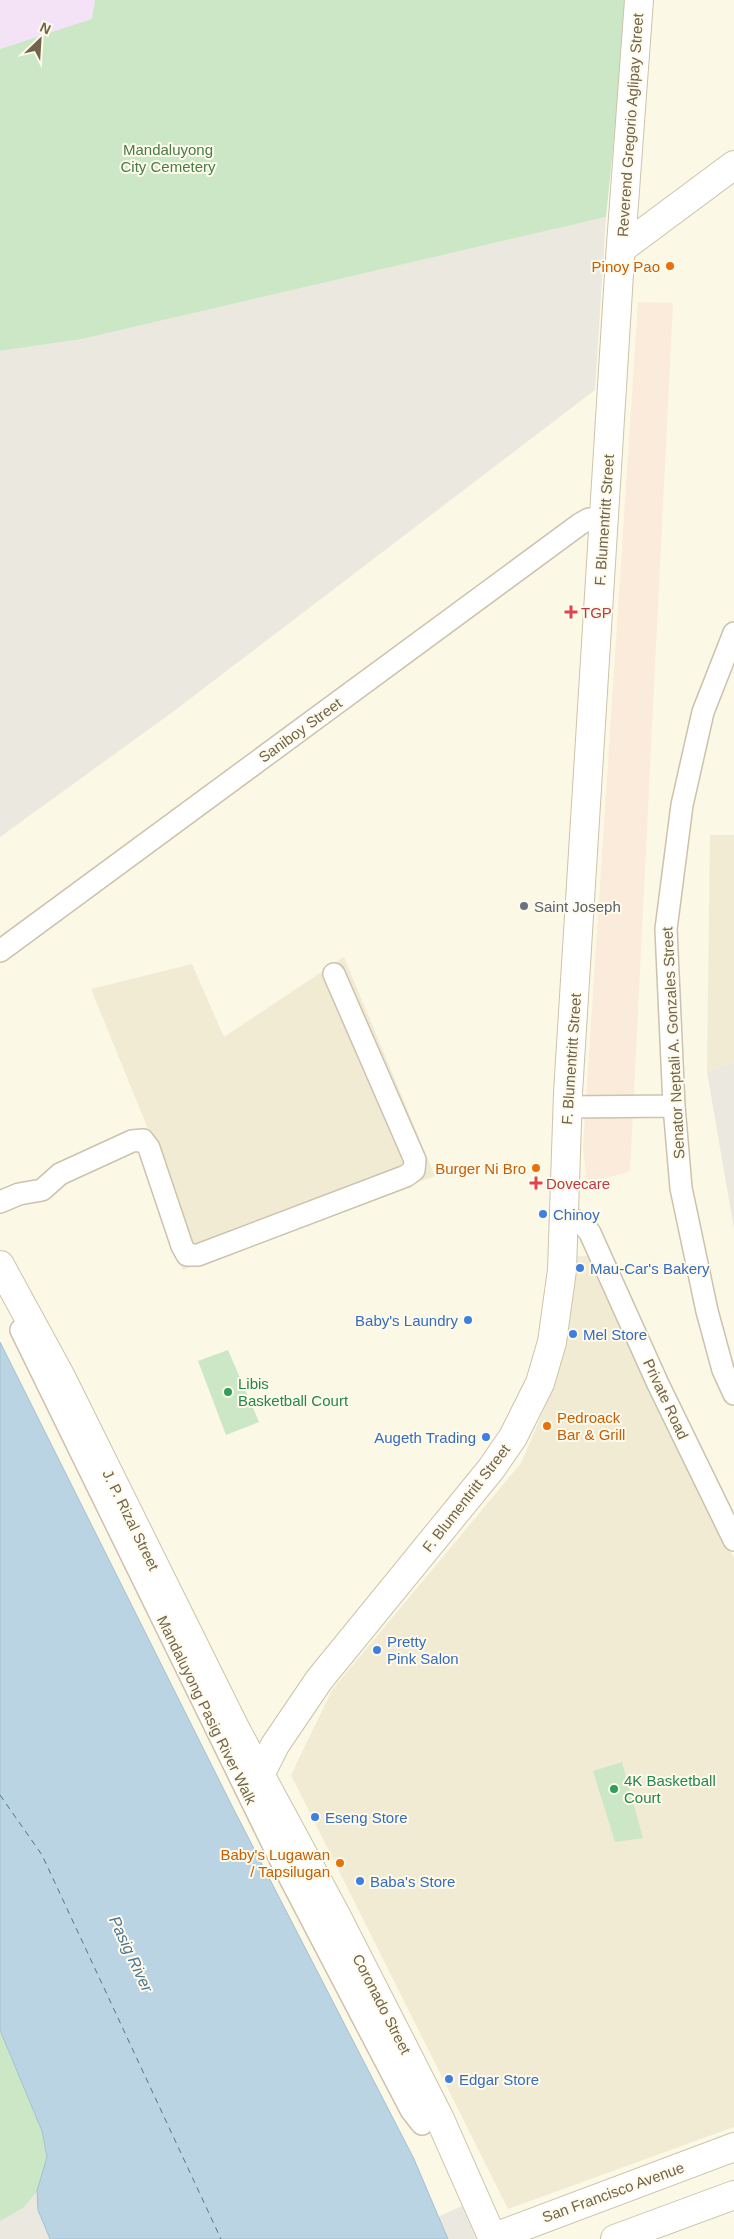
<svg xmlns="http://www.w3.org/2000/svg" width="734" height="2239" font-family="Helvetica,sans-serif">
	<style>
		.residential { fill: #f2ebd4 }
		.commercial { fill: #faebda }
		.industrial { fill: #ebe8df }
		.education { fill: #f4e2f7 }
		.green { fill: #cbe7c5 }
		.water { fill: #bbd4e3; stroke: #a2c0d4 }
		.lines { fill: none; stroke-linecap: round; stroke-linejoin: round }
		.ferry { stroke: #4e7691; stroke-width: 1; stroke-dasharray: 6 5; stroke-linecap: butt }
		.street-casing { stroke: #ccc2ad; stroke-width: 24 }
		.secondary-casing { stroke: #cec3aa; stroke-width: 30 }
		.street { stroke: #fff; stroke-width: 21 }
		.secondary { stroke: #fff; stroke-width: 28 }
		.food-dot { fill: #e8710a; stroke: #fefbec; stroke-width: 2 }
		.health-dot { fill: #e0444e; stroke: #fefbec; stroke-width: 2 }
		.worship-dot { fill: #6b7280; stroke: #fefbec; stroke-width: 2 }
		.shop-dot { fill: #3f7fe0; stroke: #fefbec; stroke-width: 2 }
		.leisure-dot { fill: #2e9e5b; stroke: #fefbec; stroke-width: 2 }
		.labels { text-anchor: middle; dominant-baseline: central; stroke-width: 4; stroke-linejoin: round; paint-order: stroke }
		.street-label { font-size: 15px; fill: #72634c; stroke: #fefbec }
		.park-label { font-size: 15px; fill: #4b7c48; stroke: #fefbec }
		.food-label { font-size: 15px; fill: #c56008; stroke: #fefbec; text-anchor: end }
		.health-label { font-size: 15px; fill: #be3a42; stroke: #fefbec; text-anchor: start }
		.worship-label { font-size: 15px; fill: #5b616d; stroke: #fefbec; text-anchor: start }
		.shop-label { font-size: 15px; fill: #366cbe; stroke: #fefbec; text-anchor: start }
		.leisure-label { font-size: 15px; fill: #27864d; stroke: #fefbec; text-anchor: start }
		.water-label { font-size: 16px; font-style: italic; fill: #4e7691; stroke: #fefbec }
	</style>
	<rect width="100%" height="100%" fill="#fbf8e6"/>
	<!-- residential -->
	<path class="residential" d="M 710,835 L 734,835 L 734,1062 L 707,1072 Z
		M 344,957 L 435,1176 L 183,1270 L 141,1158 L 157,1151 L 91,989 L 192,964 L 224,1037 Z
		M 593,1255 L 714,1520 L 734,1558 L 734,2127 L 508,2209 L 291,1775 L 332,1690 L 521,1463 L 556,1381 L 564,1347 L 574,1257 Z"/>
	<!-- commercial -->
	<path class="commercial" d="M 638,302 L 673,303 L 630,1171 L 587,1184 L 583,1147 Z"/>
	<!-- industrial -->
	<path class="industrial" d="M 606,217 L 595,390 L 174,711 L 0,837 L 0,351 L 82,339 Z
		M 734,1062 L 734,1229 L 707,1072 Z
		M 0,2030 L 47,2157 L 37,2191 L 38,2210 L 50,2239 L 0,2239 Z
		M 462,2206 L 476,2239 L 439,2239 L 431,2220 Z"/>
	<!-- education -->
	<path class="education" d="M 0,0 L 95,0 L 93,19 L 0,49 Z"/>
	<!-- green -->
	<path class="green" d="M 95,0 L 628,0 L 606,217 L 82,339 L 0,351 L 0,49 L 92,19 Z
		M 228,1350 L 259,1422 L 226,1435 L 198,1361 Z
		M 622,1762 L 643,1838 L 615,1842 L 593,1771 Z
		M 0,2030 L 42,2131 L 47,2157 L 37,2191 L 23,2208 L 0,2221 Z"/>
	<!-- water -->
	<path class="water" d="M 0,1342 L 232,1806 L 414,2159 L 448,2239 L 50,2239 L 38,2210 L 37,2191 L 47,2157 L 42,2131 L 0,2030 Z"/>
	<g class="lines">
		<!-- ferry -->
		<path class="ferry" d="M 0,1795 L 42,1855 L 221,2239"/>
		<!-- street casing -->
		<g class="street-casing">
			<path id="street" d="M 734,633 L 703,712 L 682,805 L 666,929 L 674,1106 L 681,1188 L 707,1311 L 723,1370 L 734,1394
				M 0,951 L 580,524 L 589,519 L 604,518
				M 567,1107 L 674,1106
				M 0,1202 L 19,1194 L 42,1190 L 60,1174 L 132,1141 L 143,1140 L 149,1148 L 182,1246 L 187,1255 L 198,1255 L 406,1176 L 414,1170 L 415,1160 L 334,974
				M 563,1215 L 583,1224 L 590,1233 L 658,1384 L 734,1540
				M 21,1330 L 283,1865 L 411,2110 L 422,2124"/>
		</g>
		<!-- secondary casing -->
		<g class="secondary-casing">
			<path id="secondary" d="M 621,249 L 734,165
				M 0,1265 L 61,1377 L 236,1730 L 337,1917 L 439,2117 L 493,2239
				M 260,1775 L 275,1745 L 319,1680 L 491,1469 L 513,1437 L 540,1383 L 552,1342 L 562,1270 L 568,1093 L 620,258 L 639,0
				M 492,2238 L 734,2147
				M 615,2239 L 734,2195"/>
		</g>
		<!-- street -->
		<use href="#street" class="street"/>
		<!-- secondary -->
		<use href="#secondary" class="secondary"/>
	</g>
	<!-- markers -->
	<g class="food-dot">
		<circle cx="670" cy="266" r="5"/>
		<circle cx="536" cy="1168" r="5"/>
		<circle cx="547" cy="1426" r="5"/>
		<circle cx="340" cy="1863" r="5"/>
	</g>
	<g class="health-dot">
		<path d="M568.5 604.5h5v5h5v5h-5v5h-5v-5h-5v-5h5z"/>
		<path d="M533.5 1175.5h5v5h5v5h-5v5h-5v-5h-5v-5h5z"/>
	</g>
	<circle class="worship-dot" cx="524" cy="906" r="5"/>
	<g class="shop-dot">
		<circle cx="543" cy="1214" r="5"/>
		<circle cx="580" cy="1268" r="5"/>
		<circle cx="468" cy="1320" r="5"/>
		<circle cx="573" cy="1334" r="5"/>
		<circle cx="486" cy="1437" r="5"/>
		<circle cx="377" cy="1650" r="5"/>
		<circle cx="315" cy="1817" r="5"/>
		<circle cx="360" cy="1881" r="5"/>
		<circle cx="449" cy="2079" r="5"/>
	</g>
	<g class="leisure-dot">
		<circle cx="228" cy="1392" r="5"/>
		<circle cx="614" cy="1789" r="5"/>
	</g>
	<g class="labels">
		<!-- street labels -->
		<g class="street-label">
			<text transform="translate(630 125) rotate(-86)">Reverend Gregorio Aglipay Street</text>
			<text transform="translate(604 520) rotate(-86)">F. Blumentritt Street</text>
			<text transform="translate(300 730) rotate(-36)">Saniboy Street</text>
			<text transform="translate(673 1043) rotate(-93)">Senator Neptali A. Gonzales Street</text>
			<text transform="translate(571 1059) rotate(-86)">F. Blumentritt Street</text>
			<text transform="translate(666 1399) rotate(65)">Private Road</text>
			<text transform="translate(466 1498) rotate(-52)">F. Blumentritt Street</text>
			<text transform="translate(131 1520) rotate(64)">J. P. Rizal Street</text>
			<text transform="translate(207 1710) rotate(64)">Mandaluyong Pasig River Walk</text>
			<text transform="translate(382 2004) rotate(63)">Coronado Street</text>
			<text transform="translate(613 2192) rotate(-20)">San Francisco Avenue</text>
		</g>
		<!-- park labels -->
		<g class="park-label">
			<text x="168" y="149">Mandaluyong<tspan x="168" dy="17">City Cemetery</tspan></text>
		</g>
		<!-- food labels -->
		<g class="food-label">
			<text x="660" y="266">Pinoy Pao</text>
			<text x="526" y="1168">Burger Ni Bro</text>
			<text x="557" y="1417" text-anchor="start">Pedroack<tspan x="557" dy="17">Bar &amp; Grill</tspan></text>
			<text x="330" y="1854">Baby's Lugawan<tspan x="330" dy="17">/ Tapsilugan</tspan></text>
		</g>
		<!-- health labels -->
		<g class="health-label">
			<text x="581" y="612">TGP</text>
			<text x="546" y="1183">Dovecare</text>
		</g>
		<!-- worship labels -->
		<g class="worship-label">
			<text x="534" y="906">Saint Joseph</text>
		</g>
		<!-- shop labels -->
		<g class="shop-label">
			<text x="553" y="1214">Chinoy</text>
			<text x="590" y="1268">Mau-Car's Bakery</text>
			<text x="458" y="1320" text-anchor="end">Baby's Laundry</text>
			<text x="583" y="1334">Mel Store</text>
			<text x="476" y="1437" text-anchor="end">Augeth Trading</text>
			<text x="387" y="1641">Pretty<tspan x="387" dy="17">Pink Salon</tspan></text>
			<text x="325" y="1817">Eseng Store</text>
			<text x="370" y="1881">Baba's Store</text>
			<text x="459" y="2079">Edgar Store</text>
		</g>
		<!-- leisure labels -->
		<g class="leisure-label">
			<text x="238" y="1383">Libis<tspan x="238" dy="17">Basketball Court</tspan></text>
			<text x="624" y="1780">4K Basketball<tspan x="624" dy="17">Court</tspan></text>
		</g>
		<!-- water labels -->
		<g class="water-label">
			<text transform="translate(131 1954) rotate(65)">Pasig River</text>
		</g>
	</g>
	<!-- north arrow -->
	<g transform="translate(40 40) rotate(25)" stroke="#fefbec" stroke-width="4" paint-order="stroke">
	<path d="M0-4L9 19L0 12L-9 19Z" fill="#72634c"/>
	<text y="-8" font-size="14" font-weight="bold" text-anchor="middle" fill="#72634c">N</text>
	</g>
</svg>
